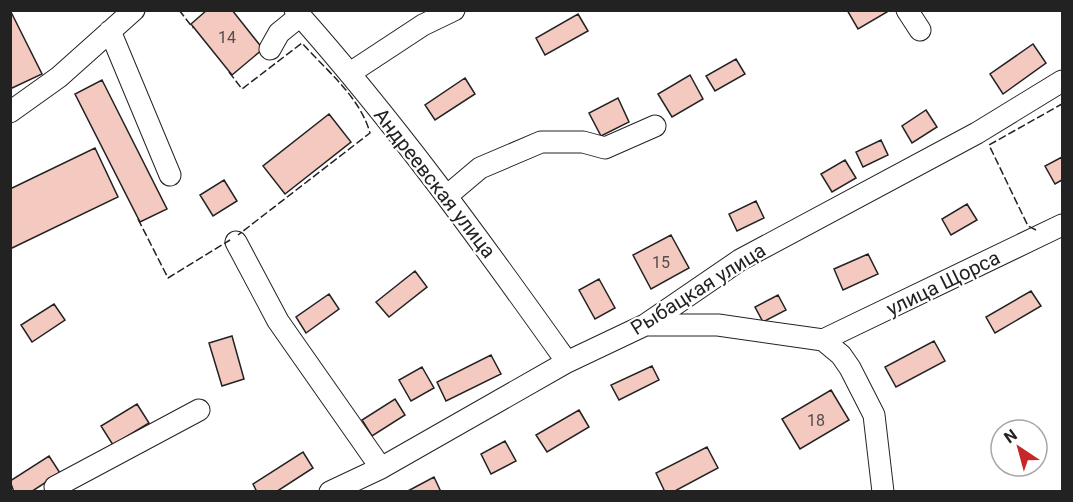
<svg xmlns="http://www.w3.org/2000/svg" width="1073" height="502" font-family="Roboto,sans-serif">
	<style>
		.building { fill: #f3c9c0; stroke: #222; stroke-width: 1.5 }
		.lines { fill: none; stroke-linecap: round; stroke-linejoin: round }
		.minor-casing { stroke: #222; stroke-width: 23 }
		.minor { stroke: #fff; stroke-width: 21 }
		.fence { stroke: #222; stroke-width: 1.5; stroke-dasharray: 8 3; stroke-linecap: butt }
		.labels { text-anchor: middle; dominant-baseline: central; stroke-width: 4.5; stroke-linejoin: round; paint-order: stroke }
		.number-label { font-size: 16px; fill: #564c4a }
		.street-label { font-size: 20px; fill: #222; stroke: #fff }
	</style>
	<rect width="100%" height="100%" fill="#fff"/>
	<!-- building -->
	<path class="building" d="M 10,10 L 42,74 L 10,89 Z
		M 207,10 L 232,10 L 263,49 L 232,75 L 191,24 Z
		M 847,10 L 886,10 L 887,12 L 858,29 Z
		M 578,14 L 588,31 L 545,55 L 536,38 Z
		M 1033,44 L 1046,63 L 1003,94 L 990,74 Z
		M 736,59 L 745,74 L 715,91 L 706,76 Z
		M 690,75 L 703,99 L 672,117 L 658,94 Z
		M 465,78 L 475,94 L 435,120 L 425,105 Z
		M 102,80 L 167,209 L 140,222 L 75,94 Z
		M 618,98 L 629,122 L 601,136 L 589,113 Z
		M 926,110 L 937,127 L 912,143 L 902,126 Z
		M 329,114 L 351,142 L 285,194 L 263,166 Z
		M 881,140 L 888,155 L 863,167 L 856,152 Z
		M 95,148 L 118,197 L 10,249 L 10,189 Z
		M 1062,157 L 1062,180 L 1055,184 L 1045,166 Z
		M 845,160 L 856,178 L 832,192 L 821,174 Z
		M 224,180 L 237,201 L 213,216 L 200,195 Z
		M 756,201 L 764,218 L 737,231 L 729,214 Z
		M 967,204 L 977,220 L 951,235 L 942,219 Z
		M 671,235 L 689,268 L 651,289 L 633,255 Z
		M 868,254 L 878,274 L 843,290 L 834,269 Z
		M 415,271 L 427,287 L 389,317 L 376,302 Z
		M 599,279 L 615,308 L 595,319 L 579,290 Z
		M 1031,291 L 1041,306 L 995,333 L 986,317 Z
		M 329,294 L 339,309 L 306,333 L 296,317 Z
		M 778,295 L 786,310 L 763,322 L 755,307 Z
		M 54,304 L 65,320 L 32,342 L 21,325 Z
		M 232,336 L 244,379 L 222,386 L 209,343 Z
		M 934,341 L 945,361 L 896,387 L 885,367 Z
		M 491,355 L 501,374 L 446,401 L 437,382 Z
		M 652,366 L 659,380 L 619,400 L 611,385 Z
		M 422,367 L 434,388 L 411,401 L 399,380 Z
		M 831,390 L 849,420 L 800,449 L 782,419 Z
		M 395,399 L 405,415 L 372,436 L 362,420 Z
		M 137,404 L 149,423 L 113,445 L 101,426 Z
		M 579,410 L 589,427 L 547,452 L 536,435 Z
		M 505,441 L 516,461 L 491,474 L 481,454 Z
		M 707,447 L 718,468 L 673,492 L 665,492 L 656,473 Z
		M 303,452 L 313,468 L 276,492 L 257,492 L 253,484 Z
		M 49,456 L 60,473 L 31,492 L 14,492 L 10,481 Z
		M 434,477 L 441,492 L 406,492 Z"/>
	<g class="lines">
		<!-- minor casing -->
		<g class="minor-casing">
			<path id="minor" d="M 295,10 C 394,121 481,241 567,362
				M 907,10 L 920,30
				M 110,31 L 170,175
				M 270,49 L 279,33 L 300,16
				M 350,73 L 423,25 L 454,10
				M 10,112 L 59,77 L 134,10
				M 448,195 L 480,168 L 541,142 L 583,142 L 605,148 L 655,126
				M 236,242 L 278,321 L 381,468
				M 645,325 L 718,325 L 823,340 L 841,355 L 850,368 L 874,415 L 883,492
				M 823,340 L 1062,225
				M 55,487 L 199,410
				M 330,492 L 381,468 L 567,362 L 645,325 L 740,260 L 977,133 L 1062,81"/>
		</g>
		<!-- minor -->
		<use href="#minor" class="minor"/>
		<!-- fence -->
		<path class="fence" d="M 179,10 L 193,28
			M 229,72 L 242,89 L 302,43 C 327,71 360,97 370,133 L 238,235
			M 138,219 L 168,278 L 230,240
			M 1036,230 L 1028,226 L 989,145 L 1062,104"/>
	</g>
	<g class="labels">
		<!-- number labels -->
		<g class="number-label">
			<text x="227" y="37">14</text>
			<text x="661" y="262">15</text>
			<text x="816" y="420">18</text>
		</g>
		<!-- street labels -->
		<g class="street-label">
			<text transform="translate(435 183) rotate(52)">Андреевская улица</text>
			<text transform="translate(943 283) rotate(-26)">улица Щорса</text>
			<text transform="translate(698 289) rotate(-32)">Рыбацкая улица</text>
		</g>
	</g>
	<!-- border -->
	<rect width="1073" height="502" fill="none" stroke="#222222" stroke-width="24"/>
	<!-- north arrow -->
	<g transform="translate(1019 448) rotate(324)"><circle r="28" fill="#ffffff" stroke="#a7a7a7" stroke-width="1.5"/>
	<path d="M0-4.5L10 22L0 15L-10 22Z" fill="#c62828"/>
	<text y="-9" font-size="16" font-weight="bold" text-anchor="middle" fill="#222222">N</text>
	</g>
</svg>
